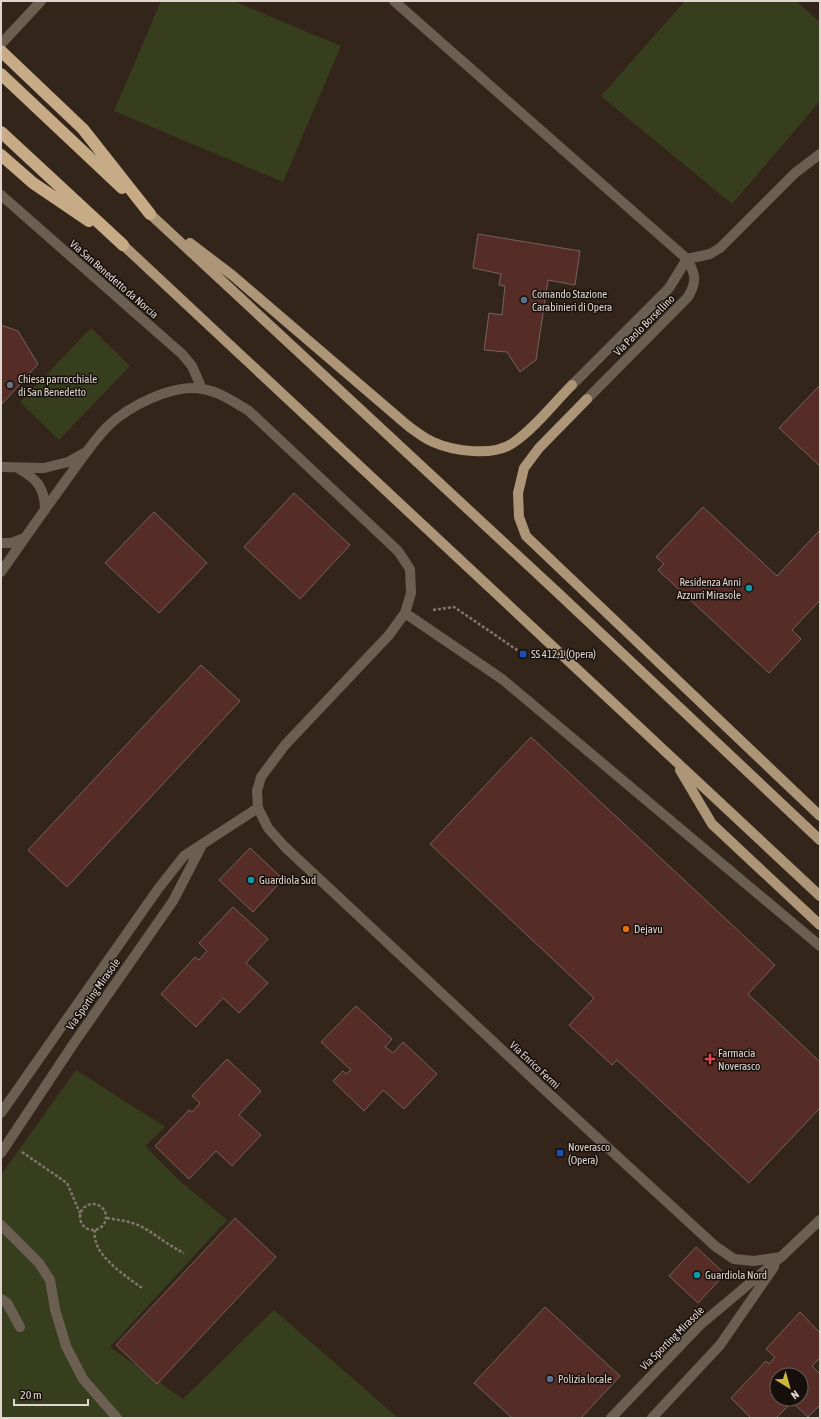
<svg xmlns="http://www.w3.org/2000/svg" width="821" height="1419" font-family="'Asap Condensed',sans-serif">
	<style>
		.green { fill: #373e1e }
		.building { fill: #552d26; stroke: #76615d; fill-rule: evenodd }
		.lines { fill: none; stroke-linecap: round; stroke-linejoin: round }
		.path { stroke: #84766e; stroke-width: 2.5; stroke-dasharray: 3 2; stroke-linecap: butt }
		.lane { stroke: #6b5f51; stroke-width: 10 }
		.street { stroke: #6b5f51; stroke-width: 10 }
		.primary { stroke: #ad9577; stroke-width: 10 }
		.highway { stroke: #c7ab86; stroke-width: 12 }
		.service-dot { fill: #5c6f8a; stroke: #160f0b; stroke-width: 1.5 }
		.worship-dot { fill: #6b7280; stroke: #160f0b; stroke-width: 1.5 }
		.culture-dot { fill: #0f9aa8; stroke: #160f0b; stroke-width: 1.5 }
		.transit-dot { fill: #1a4fb4; stroke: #160f0b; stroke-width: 1.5 }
		.food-dot { fill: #e8710a; stroke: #160f0b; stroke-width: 1.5 }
		.health-dot { fill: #e0444e; stroke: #160f0b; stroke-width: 1.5 }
		.labels { text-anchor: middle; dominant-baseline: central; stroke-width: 3; stroke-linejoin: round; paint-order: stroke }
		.street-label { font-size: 11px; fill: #e0d5cf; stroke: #160f0b }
		.poi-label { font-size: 11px; fill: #e0d5cf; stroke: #160f0b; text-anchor: start }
	</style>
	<rect width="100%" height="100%" fill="#34251b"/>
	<!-- green -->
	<path class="green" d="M 161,1 L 233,1 L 341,46 L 283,182 L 114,111 Z
		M 685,1 L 796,1 L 820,22 L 820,101 L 732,204 L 601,96 Z
		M 91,328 L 130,366 L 59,440 L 20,402 Z
		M 76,1070 L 165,1127 L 145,1146 L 181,1182 L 227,1220 L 110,1347 L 183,1399 L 274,1310 L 398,1418 L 1,1418 L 1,1175 Z"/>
	<!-- building -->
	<path class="building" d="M 478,234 L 580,251 L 575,285 L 548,280 L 536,360 L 520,372 L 507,352 L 484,350 L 489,313 L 502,315 L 505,286 L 499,285 L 501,274 L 473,268 Z
		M 1,325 L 18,331 L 38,364 L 1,405 Z
		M 820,385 L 820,466 L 779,428 Z
		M 294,493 L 350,545 L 300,599 L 244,547 Z
		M 703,507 L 777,576 L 820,530 L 820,600 L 792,630 L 801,639 L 769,673 L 658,570 L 664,564 L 656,557 Z
		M 154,512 L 207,563 L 159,613 L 105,563 Z
		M 201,665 L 240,701 L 67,887 L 28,850 Z
		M 531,737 L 775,965 L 748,994 L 820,1062 L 820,1108 L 749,1183 L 617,1060 L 612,1065 L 569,1025 L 594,998 L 430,844 Z
		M 250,848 L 283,879 L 253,912 L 219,880 Z
		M 233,907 L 268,939 L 246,963 L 268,983 L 239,1013 L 223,998 L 196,1027 L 161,994 L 195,957 L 199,960 L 207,951 L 199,943 Z
		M 356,1006 L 392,1039 L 385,1047 L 393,1053 L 403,1042 L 437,1074 L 404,1109 L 383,1090 L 364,1111 L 333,1081 L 343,1071 L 346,1074 L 351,1070 L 321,1042 Z
		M 227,1059 L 261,1091 L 239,1115 L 261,1135 L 232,1166 L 216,1151 L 189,1179 L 155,1146 L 189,1110 L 192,1112 L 200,1103 L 192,1096 Z
		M 235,1218 L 276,1257 L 157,1384 L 116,1345 Z
		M 696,1247 L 725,1274 L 698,1303 L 669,1276 Z
		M 545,1307 L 620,1376 L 581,1418 L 512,1418 L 474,1383 Z
		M 800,1312 L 820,1333 L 820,1358 L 812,1366 L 820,1374 L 820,1405 L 808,1417 L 792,1402 L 776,1418 L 751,1418 L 731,1398 L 766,1361 L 769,1364 L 775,1357 L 766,1349 ZM 777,1375 L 801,1375 L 801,1399 L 777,1399 Z"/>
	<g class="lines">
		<!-- path -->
		<path class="path" d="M 433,610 L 454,607 L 523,654
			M 22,1152 L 67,1183 L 80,1213
			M80 1217a13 13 0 1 1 26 0a13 13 0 1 1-26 0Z
			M 107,1218 C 118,1220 130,1221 140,1226 C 156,1234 167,1245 184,1253
			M 95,1230 C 95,1233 94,1238 96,1242 C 100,1259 128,1278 142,1288"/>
		<!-- lane -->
		<path class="lane" d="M 687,259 L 710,254 L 720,248 L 795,173 L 820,154
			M 405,613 L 502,679 L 820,946
			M 1,1299 L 7,1303 L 20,1327"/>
		<!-- street -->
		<path class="street" d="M 394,1 L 687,259 C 696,275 697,281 688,297 L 587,399
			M 1,44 L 41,1
			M 1,195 L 182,354 L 192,366 L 202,389
			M 572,385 L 669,288 L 687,259
			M 1,467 L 44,468 L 68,462 L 84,453
			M 19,469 C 37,479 45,488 45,510
			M 1,543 L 11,543 L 25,538
			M 1,572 C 22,542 43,512 64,483 C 78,464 91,444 107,427 C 127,407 173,383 203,389 C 220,392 234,402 249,411 L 398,551 L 410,569 L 411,593 L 405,613 L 389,635 L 285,745 L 261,777 L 257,791 L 258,808 L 268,828 L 285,847 L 545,1090 L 715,1246 L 734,1259 L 754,1261 L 781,1257 L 820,1220
			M 1,1113 L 158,889 L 184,856 L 258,808
			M 1,1153 L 74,1043 L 173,901 L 201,847
			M 1,1225 L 39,1263 L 50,1280 L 55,1309 L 66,1346 L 83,1379 L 117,1418
			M 611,1418 L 700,1325 L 781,1257
			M 652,1418 L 720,1345 L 774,1267"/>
		<!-- primary -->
		<path class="primary" d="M 150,214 L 557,592 L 820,840
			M 190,243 L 232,275 L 407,425 C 415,431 424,438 433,442 C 453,451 493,457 513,443 C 535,428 553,404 572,385
			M 123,245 L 820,896
			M 587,399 L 539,448 L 524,468 L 518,493 L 519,517 L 526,536 L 820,816
			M 680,770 L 712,824 L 820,925"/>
		<!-- highway -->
		<path class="highway" d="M 1,51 L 83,129 L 150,214
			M 1,74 L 122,188
			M 1,132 L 123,245
			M 1,155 L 33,183 L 89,221"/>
	</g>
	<!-- markers -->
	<g class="service-dot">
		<circle cx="524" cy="300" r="4"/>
		<circle cx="550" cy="1379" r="4"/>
	</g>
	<circle class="worship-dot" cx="10" cy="385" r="4"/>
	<g class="culture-dot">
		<circle cx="749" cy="588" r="4"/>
		<circle cx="251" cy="880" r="4"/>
		<circle cx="697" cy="1275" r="4"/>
	</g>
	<g class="transit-dot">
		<rect x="519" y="650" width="8" height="8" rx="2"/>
		<rect x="556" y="1149" width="8" height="8" rx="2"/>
	</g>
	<circle class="food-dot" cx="626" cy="929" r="4"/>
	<path class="health-dot" d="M708 1053h4v4h4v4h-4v4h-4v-4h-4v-4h4z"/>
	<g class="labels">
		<!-- street labels -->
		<g class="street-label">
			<text transform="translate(114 279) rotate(41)">Via San Benedetto da Norcia</text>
			<text transform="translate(644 325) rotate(-45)">Via Paolo Borsellino</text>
			<text transform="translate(93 994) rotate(-55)">Via Sporting Mirasole</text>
			<text transform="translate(535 1065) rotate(43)">Via Enrico Fermi</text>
			<text transform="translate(672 1338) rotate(-45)">Via Sporting Mirasole</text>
		</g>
		<!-- poi labels -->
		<g class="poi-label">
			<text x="532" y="294">Comando Stazione<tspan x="532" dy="13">Carabinieri di Opera</tspan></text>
			<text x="18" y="379">Chiesa parrocchiale<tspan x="18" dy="13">di San Benedetto</tspan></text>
			<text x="741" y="582" text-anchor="end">Residenza Anni<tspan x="741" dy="13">Azzurri Mirasole</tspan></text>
			<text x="531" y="654">SS 412,1 (Opera)</text>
			<text x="259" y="880">Guardiola Sud</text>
			<text x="634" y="929">Dejavu</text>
			<text x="718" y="1053">Farmacia<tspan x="718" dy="13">Noverasco</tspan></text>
			<text x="568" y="1147">Noverasco<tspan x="568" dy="13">(Opera)</tspan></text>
			<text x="705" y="1275">Guardiola Nord</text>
			<text x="558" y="1379">Polizia locale</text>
		</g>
	</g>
	<!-- border -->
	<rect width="821" height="1419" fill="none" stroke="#e0d5cf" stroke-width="4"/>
	<!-- north arrow -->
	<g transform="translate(789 1387) rotate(143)"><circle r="19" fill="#160f0b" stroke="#675e59"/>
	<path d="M0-3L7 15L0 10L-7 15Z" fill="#ccb939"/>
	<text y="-6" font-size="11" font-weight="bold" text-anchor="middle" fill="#e0d5cf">N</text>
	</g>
	<!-- scale -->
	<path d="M14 1399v6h74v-6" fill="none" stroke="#e0d5cf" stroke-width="2"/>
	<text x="20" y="1399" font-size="12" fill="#e0d5cf" stroke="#160f0b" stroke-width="3" paint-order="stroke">20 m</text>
</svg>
